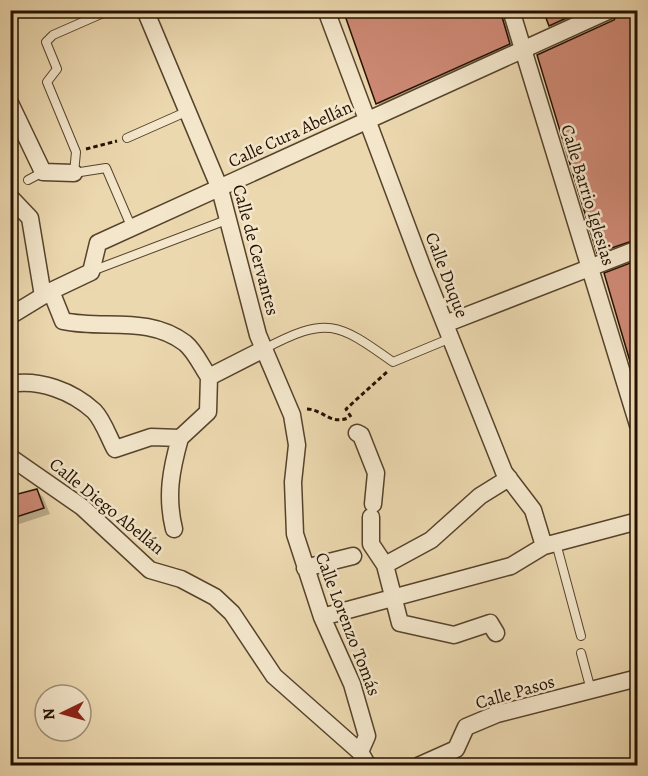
<svg xmlns="http://www.w3.org/2000/svg" width="648" height="776" font-family="Alegreya,serif">
	<style>
		.shadow { fill: #0003 }
		.building { fill: #ce8975; stroke: #241101; stroke-width: 1.5 }
		.lines { fill: none; stroke-linecap: round; stroke-linejoin: round }
		.lane-casing { stroke: #56432c; stroke-width: 10 }
		.street-casing { stroke: #56432c; stroke-width: 19 }
		.path { stroke: #241101; stroke-width: 3; stroke-dasharray: 4.5 3; stroke-linecap: butt }
		.lane { stroke: #f3e6cb; stroke-width: 8 }
		.street { stroke: #f3e6cb; stroke-width: 16 }
		.labels { text-anchor: middle; dominant-baseline: central; stroke-width: 5; stroke-linejoin: round; paint-order: stroke }
		.street-label { font-size: 18px; fill: #241101; stroke: #f3e6cb }
	</style>
	<rect width="100%" height="100%" fill="#ecd8af"/>
	<filter id="stains"><feTurbulence type="fractalNoise" baseFrequency=".00333" numOctaves="4"/><feColorMatrix values="0 0 0 0 .2 0 0 0 0 .09 0 0 0 0 .02 0 0 0 .5 -.17"/></filter>
	<radialGradient id="worn" r=".72"><stop offset=".6" stop-color="#630" stop-opacity="0"/><stop offset="1" stop-color="#630" stop-opacity=".3"/></radialGradient>
	<!-- shadow -->
	<path class="shadow" d="M 365,10 L 514,10 L 518,52 L 386,111 L 378,103 Z
		M 544,10 L 610,10 L 558,34 L 550,26 Z
		M 638,10 L 638,249 L 607,261 L 599,253 L 539,56 Z
		M 37,491 L 43,497 L 50,514 L 10,527 L 10,498 Z"/>
	<!-- building -->
	<path class="building" d="M 343,10 L 500,10 L 510,44 L 376,104 Z
		M 543,10 L 584,10 L 549,26 Z
		M 620,10 L 638,10 L 638,239 L 597,253 L 537,55 L 614,20 Z
		M 638,260 L 638,374 L 634,375 L 604,273 Z
		M 37,489 L 44,508 L 10,519 L 10,496 Z"/>
	<g class="lines">
		<!-- lane casing -->
		<g class="lane-casing">
			<path id="lane" d="M 110,10 L 53,35 L 46,42 L 57,69 L 47,82 L 76,152 L 74,173 L 106,168 L 131,226
				M 127,138 L 188,111
				M 28,180 L 43,172
				M 92,271 L 229,219
				M 264,349 C 327,316 337,322 393,362 L 451,338
				M 556,543 L 581,636
				M 581,653 L 591,690"/>
		</g>
		<!-- street casing -->
		<g class="street-casing">
			<path id="street" d="M 145,10 L 220,189 L 258,335 L 292,415 L 297,445 L 293,482 L 295,534 L 322,617 L 352,684 L 367,736 L 360,752
				M 326,10 L 423,269 L 504,472 L 533,510 L 544,546
				M 511,10 L 638,425
				M 10,103 L 43,172 L 74,173
				M 10,197 L 30,218 L 43,296
				M 51,291 L 63,321 C 104,330 148,315 185,343 C 195,351 202,367 209,377 L 264,349
				M 10,316 L 51,291 L 91,272 L 98,243 L 610,10
				M 445,324 L 638,249
				M 10,384 C 40,379 72,391 94,411 C 103,420 109,438 115,449 L 151,437 L 180,438 L 208,412 L 209,377
				M 357,433 L 361,435 L 376,473 L 373,504
				M 10,457 L 82,507 L 150,570 L 181,579 L 215,597 L 232,613 L 274,676 L 360,752 L 368,766
				M 371,517 L 371,544 L 385,565
				M 174,529 C 166,496 171,470 180,438
				M 305,568 L 353,556
				M 322,617 L 511,566 L 544,546 L 638,521
				M 496,633 L 490,623 L 454,635 L 400,623 L 385,565 L 431,540 L 480,496 L 509,478
				M 418,766 L 456,749 L 466,727 L 497,714 L 638,678"/>
		</g>
		<!-- path -->
		<path class="path" d="M 86,149 L 117,141
			M 307,409 C 324,410 330,425 348,418
			M 351,417 L 346,409 L 388,371"/>
		<!-- lane -->
		<use href="#lane" class="lane"/>
		<!-- street -->
		<use href="#street" class="street"/>
	</g>
	<g class="labels">
		<!-- street labels -->
		<g class="street-label">
			<text transform="translate(290 134) rotate(-25)">Calle Cura Abellán</text>
			<text transform="translate(588 195) rotate(73)">Calle Barrio Iglesias</text>
			<text transform="translate(256 250) rotate(75)">Calle de Cervantes</text>
			<text transform="translate(447 275) rotate(69)">Calle Duque</text>
			<text transform="translate(107 506) rotate(39)">Calle Diego Abellán</text>
			<text transform="translate(348 624) rotate(69)">Calle Lorenzo Tomás</text>
			<text transform="translate(515 692) rotate(-16)">Calle Pasos</text>
		</g>
	</g>
	<!-- margin -->
	<rect width="648" height="776" fill="none" stroke="#ecd8af" stroke-width="36"/>
	<rect x="12" y="12" width="624" height="752" fill="none" stroke="#241101" stroke-width="3"/>
	<rect x="18" y="18" width="612" height="740" fill="none" stroke="#241101" stroke-width="1.5"/>
	<!-- north arrow -->
	<g transform="translate(63 713) rotate(265)"><circle r="28" fill="#f3e6cb" stroke="#a0917a" stroke-width="1.5"/>
	<path d="M0-4.5L10 22L0 15L-10 22Z" fill="#8f2418"/>
	<text y="-9" font-size="16" font-weight="bold" text-anchor="middle" fill="#241101">N</text>
	</g>
	<rect width="100%" height="100%" filter="url(#stains)"/>
	<rect width="100%" height="100%" fill="url(#worn)"/>
</svg>
